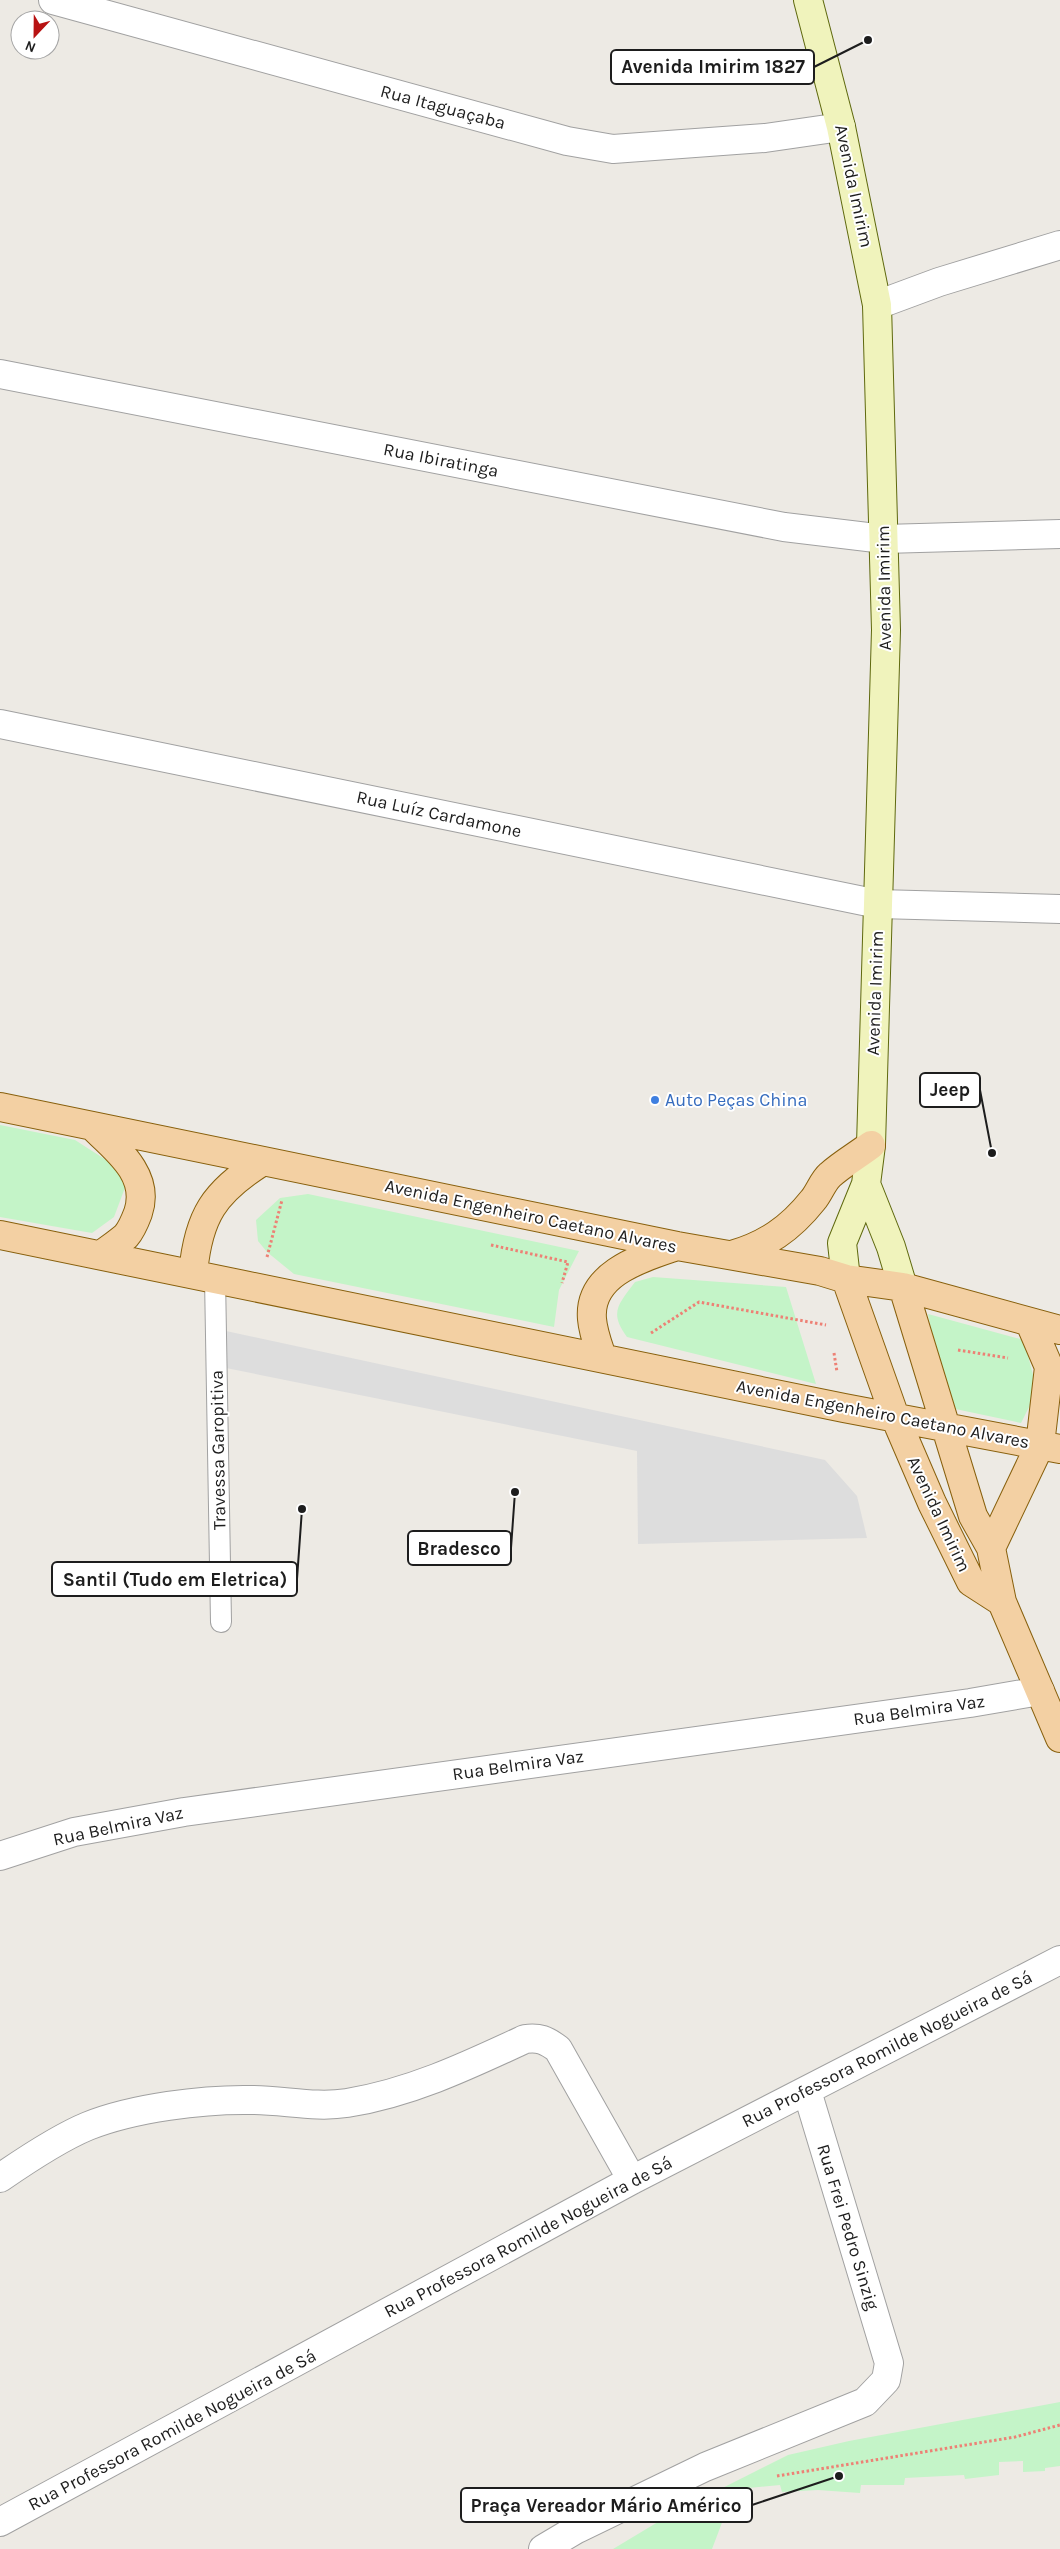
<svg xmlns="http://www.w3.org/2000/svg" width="1060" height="2549" font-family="Karla,sans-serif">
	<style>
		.park { fill: #c4f4c8 }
		.parking { fill: #ddd }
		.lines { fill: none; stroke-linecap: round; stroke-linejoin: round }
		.lane-casing { stroke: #a1a1a1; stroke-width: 22 }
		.street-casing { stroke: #a1a1a1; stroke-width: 30 }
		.secondary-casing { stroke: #5f690e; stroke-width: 30 }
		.primary-casing { stroke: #88600d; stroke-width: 30 }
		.path { stroke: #ed8175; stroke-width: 3; stroke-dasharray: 2.5 2.5; stroke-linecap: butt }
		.lane { stroke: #fff; stroke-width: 20 }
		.street { stroke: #fff; stroke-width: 28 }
		.secondary { stroke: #f0f3bc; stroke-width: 28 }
		.primary { stroke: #f3d0a3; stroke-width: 28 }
		.shop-dot { fill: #3f7fe0; stroke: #fff; stroke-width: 2 }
		.labels { text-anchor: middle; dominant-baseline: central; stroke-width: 4; stroke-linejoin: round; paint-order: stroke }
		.street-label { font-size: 18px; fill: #1d1d1d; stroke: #fff }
		.shop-label { font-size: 18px; fill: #366cbe; stroke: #fff; text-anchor: start }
		.leader { fill: none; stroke: #1d1d1d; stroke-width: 2 }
		.callout-dot { fill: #1d1d1d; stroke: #fff; stroke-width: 2 }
		.callout { fill: #fff; stroke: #1d1d1d; stroke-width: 2 }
		.callout-label { font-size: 19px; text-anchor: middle; font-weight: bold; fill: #1d1d1d }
	</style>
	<rect width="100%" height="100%" fill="#edeae4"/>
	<!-- park -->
	<path class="park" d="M 0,1125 L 75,1140 L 117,1167 L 126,1185 L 114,1217 L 92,1233 L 0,1217 Z
		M 308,1194 L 579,1251 L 559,1290 L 554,1327 L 294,1274 L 267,1252 L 258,1241 L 256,1220 L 280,1198 Z
		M 653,1277 L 786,1287 L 816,1384 L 627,1337 C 609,1312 618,1305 635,1282 Z
		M 928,1314 L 1024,1340 L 1033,1375 L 1035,1395 L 1021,1423 L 946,1407 Z
		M 1060,2402 L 1060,2466 L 1045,2468 L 1045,2471 L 1023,2472 L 1023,2461 L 999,2462 L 999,2475 L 965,2479 L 964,2475 L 905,2478 L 904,2485 L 861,2485 L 860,2493 L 818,2490 L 782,2492 L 780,2485 L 748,2488 L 748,2494 L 731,2499 L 712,2549 L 613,2549 L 673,2513 L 788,2455 L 849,2441 Z"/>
	<!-- parking -->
	<path class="parking" d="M 226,1331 L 825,1460 L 857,1496 L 867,1538 L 638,1544 L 637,1451 L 226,1368 Z"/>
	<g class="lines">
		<!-- lane casing -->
		<g class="lane-casing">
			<path id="lane" d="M 215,1278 L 221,1622"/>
		</g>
		<!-- street casing -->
		<g class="street-casing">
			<path id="street" d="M 53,0 L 567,141 L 613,149 L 765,138 L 841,127
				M 877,305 L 939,282 L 1060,245
				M 0,374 L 784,527 L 884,539 L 1060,534
				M 0,724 L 878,904 L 1060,909
				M 0,1856 L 74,1832 L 184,1812 L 970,1703 L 1040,1691
				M 0,2178 C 26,2160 59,2138 88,2126 C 133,2108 203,2099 252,2100 C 284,2100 315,2108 347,2103 C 410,2093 467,2066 525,2039 C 539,2037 546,2040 558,2049 L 632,2180
				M 0,2522 L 632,2180 L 1060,1960
				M 543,2549 L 575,2530 L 705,2467 L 865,2402 L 886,2380 L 889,2363 L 807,2091"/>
		</g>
		<!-- secondary casing -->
		<g class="secondary-casing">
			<path id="secondary" d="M 808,0 L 841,127 L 877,305 L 886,630 L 871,1145 L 866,1184 L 842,1243 L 846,1279
				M 866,1184 L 891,1247 L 903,1287"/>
		</g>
		<!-- primary casing -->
		<g class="primary-casing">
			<path id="primary" d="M 0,1107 L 677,1246 L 820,1271 L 846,1279 L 903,1287 L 1060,1330
				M 92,1126 C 116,1149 151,1175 138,1213 C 135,1221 132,1229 126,1236 C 118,1243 109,1249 101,1255
				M 0,1235 L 844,1408 L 1060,1449
				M 732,1255 C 766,1245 790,1229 813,1200 C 819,1193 823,1181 830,1175 C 842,1164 858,1155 871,1145
				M 193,1274 C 198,1216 214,1192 263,1161
				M 846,1279 L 895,1417 L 932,1503 L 971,1582 L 1002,1602
				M 903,1287 L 973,1516 L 991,1548 L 1002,1602 L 1060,1738
				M 602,1357 C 598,1345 593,1332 592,1319 C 588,1273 642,1258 677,1246
				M 991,1548 L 1040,1445 L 1049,1367 L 1030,1323"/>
		</g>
		<!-- path -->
		<path class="path" d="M 491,1245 L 568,1262 L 562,1283
			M 267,1257 L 282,1200
			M 651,1333 L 699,1302 L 826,1325
			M 958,1350 L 1008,1358
			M 834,1353 L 837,1372
			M 777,2476 L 1015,2437 L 1060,2425"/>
		<!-- lane -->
		<use href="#lane" class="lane"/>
		<!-- street -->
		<use href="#street" class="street"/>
		<!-- secondary -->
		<use href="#secondary" class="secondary"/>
		<!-- primary -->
		<use href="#primary" class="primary"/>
	</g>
	<!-- markers -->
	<circle class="shop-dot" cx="655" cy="1100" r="5"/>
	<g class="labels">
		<!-- street labels -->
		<g class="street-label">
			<text transform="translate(443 107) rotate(15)">Rua Itaguaçaba</text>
			<text transform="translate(854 186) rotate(78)">Avenida Imirim</text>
			<text transform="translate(441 460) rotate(11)">Rua Ibiratinga</text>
			<text transform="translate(884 588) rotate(-91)">Avenida Imirim</text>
			<text transform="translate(439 814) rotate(12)">Rua Luíz Cardamone</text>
			<text transform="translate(875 993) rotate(-88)">Avenida Imirim</text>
			<text transform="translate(531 1216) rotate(12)">Avenida Engenheiro Caetano Alvares</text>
			<text transform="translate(883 1414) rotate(11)">Avenida Engenheiro Caetano Alvares</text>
			<text transform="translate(218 1450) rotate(-91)">Travessa Garopitiva</text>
			<text transform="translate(939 1514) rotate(65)">Avenida Imirim</text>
			<text transform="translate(919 1710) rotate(-8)">Rua Belmira Vaz</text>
			<text transform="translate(518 1765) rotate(-8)">Rua Belmira Vaz</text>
			<text transform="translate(118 1826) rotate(-12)">Rua Belmira Vaz</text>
			<text transform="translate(887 2049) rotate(-27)">Rua Professora Romilde Nogueira de Sá</text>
			<text transform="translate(848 2227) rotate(73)">Rua Frei Pedro Sinzig</text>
			<text transform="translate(528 2237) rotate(-28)">Rua Professora Romilde Nogueira de Sá</text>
			<text transform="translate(172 2430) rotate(-28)">Rua Professora Romilde Nogueira de Sá</text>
		</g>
		<!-- shop labels -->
		<g class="shop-label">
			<text x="665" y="1100">Auto Peças China</text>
		</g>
	</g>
	<!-- callouts -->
	<path class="leader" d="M868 40L814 67M992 1153L980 1090M515 1492L511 1548M302 1509L297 1579M839 2476L752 2505"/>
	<g class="callout-dot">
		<circle cx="868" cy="40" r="5"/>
		<circle cx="992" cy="1153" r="5"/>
		<circle cx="515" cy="1492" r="5"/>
		<circle cx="302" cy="1509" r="5"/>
		<circle cx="839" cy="2476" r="5"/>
	</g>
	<g class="callout">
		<rect x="611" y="50" width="203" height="34" rx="5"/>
		<rect x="920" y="1073" width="60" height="34" rx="5"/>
		<rect x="408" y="1531" width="103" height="34" rx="5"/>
		<rect x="52" y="1562" width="245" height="34" rx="5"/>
		<rect x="461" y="2488" width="291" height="34" rx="5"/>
	</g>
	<g class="callout-label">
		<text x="713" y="73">Avenida Imirim 1827</text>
		<text x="950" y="1096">Jeep</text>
		<text x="459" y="1555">Bradesco</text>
		<text x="175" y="1586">Santil (Tudo em Eletrica)</text>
		<text x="606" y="2512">Praça Vereador Mário Américo</text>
	</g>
	<!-- north arrow -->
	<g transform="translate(35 35) rotate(202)"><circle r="24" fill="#ffffff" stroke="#a5a5a5"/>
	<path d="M0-4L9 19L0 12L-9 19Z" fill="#b81212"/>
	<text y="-8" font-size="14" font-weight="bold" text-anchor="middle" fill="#1d1d1d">N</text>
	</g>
</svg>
